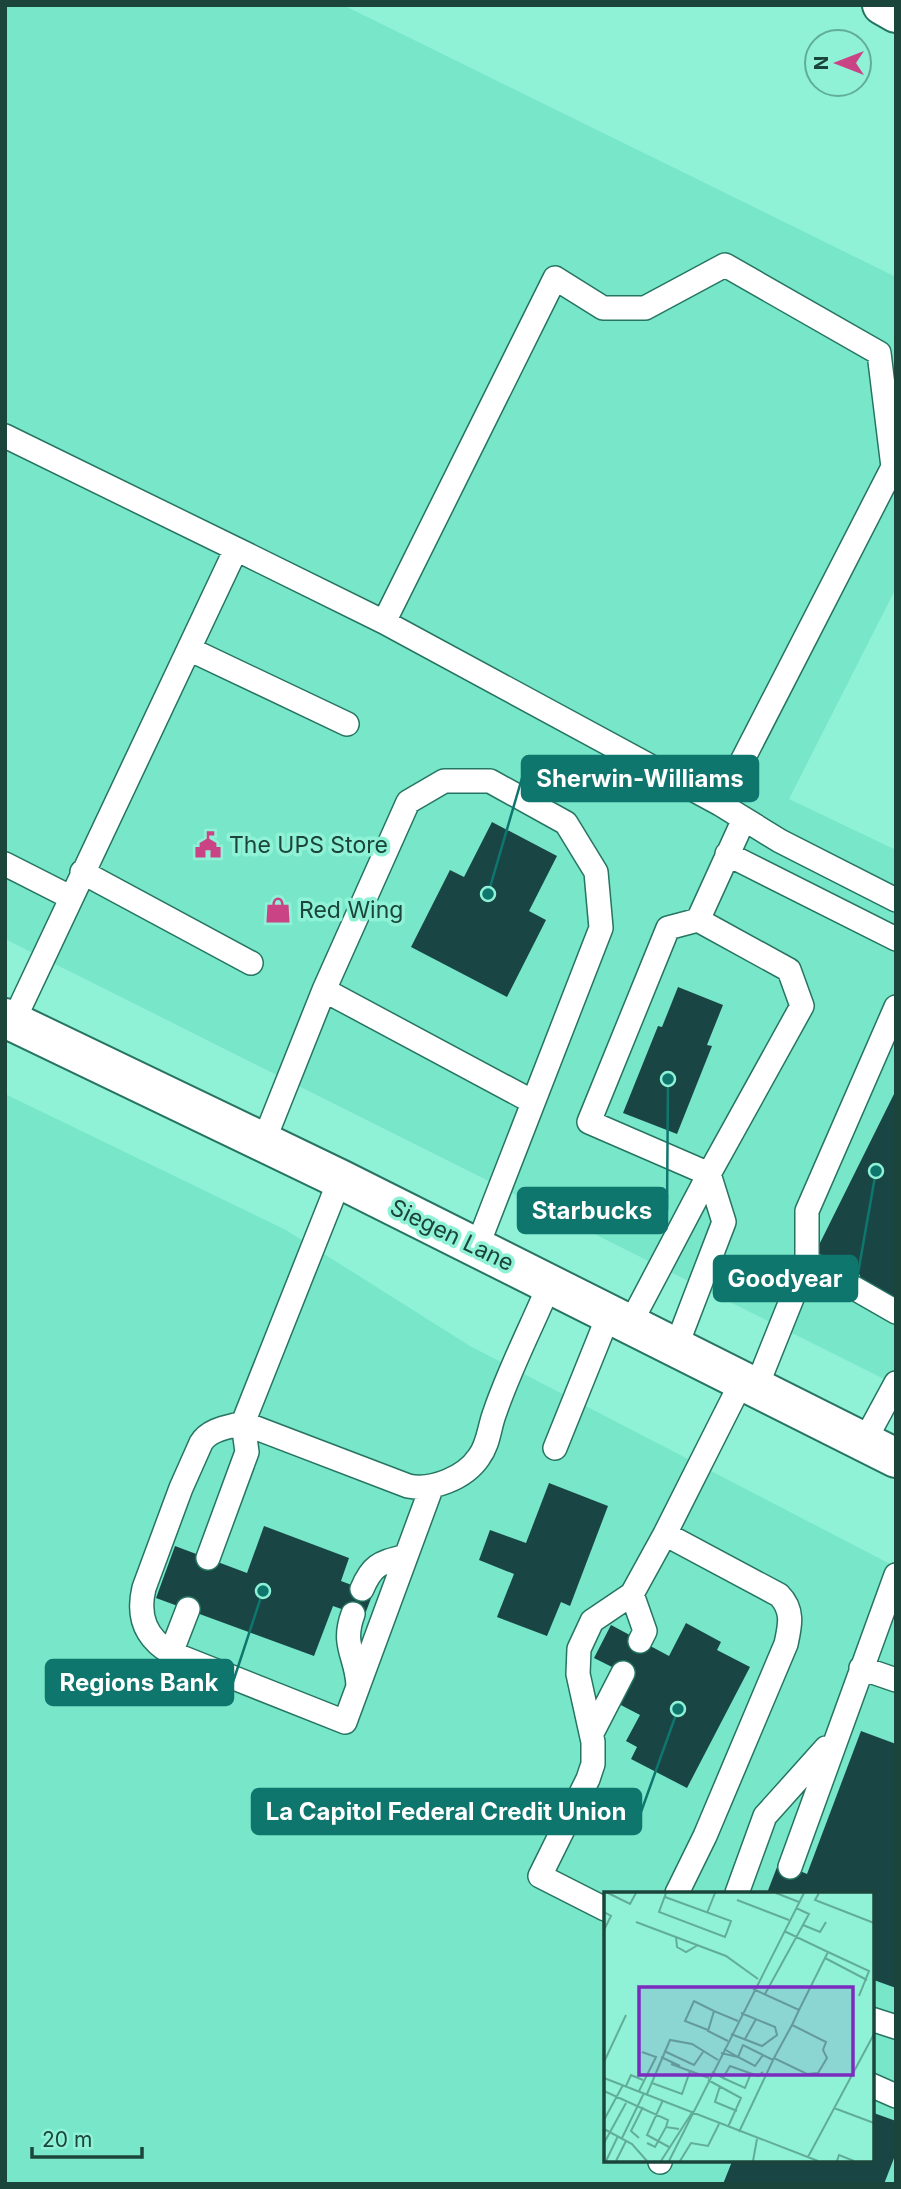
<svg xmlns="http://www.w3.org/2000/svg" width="901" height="2189" font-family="Inter,sans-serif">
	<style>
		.built { fill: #78e6c9; fill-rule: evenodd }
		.building { fill: #194645 }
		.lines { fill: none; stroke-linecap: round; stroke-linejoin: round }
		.service-casing { stroke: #267461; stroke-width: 26 }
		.minor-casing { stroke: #267461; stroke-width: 42 }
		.primary-casing { stroke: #267461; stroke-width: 42 }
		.service { stroke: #fff; stroke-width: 23 }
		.minor { stroke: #fff; stroke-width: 38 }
		.primary { stroke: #fff; stroke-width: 38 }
		.labels { text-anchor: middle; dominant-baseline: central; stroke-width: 7; stroke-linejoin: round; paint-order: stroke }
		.poi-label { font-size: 23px; fill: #1b453a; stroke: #8ff2d6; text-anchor: start }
		.street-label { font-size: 23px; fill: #1b453a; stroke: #8ff2d6 }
		.inset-road { fill: none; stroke: #61ad98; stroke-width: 2 }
		.view { fill: #7b2cbf; fill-opacity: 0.15; stroke: #7b2cbf; stroke-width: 3.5 }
		.inset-edge { fill: none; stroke: #1b453a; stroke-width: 3.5 }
		.leader { fill: none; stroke: #0f766e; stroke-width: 2.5 }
		.callout-dot { fill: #0f766e; stroke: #8ff2d6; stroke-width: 2.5 }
		.callout { fill: #0f766e; stroke: #0f766e; stroke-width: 2.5 }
		.callout-label { font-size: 24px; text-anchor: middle; font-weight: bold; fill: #fff }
	</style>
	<rect width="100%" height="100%" fill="#8ff2d6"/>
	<!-- built -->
	<path class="built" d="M 5,5 L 343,5 L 896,277 L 896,588 L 789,799 L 896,850 L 896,1385 L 5,939 Z
		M 5,1094 L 286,1230 L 470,1346 L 896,1567 L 896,2184 L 5,2184 ZM 605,1893 L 871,1893 L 871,2159 L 605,2159 Z"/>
	<!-- building -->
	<path class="building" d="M 492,822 L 557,856 L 529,911 L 546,920 L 507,997 L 411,947 L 450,870 L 464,877 Z
		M 678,987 L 723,1005 L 707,1045 L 712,1046 L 677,1134 L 623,1113 L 658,1026 L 662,1027 Z
		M 896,1090 L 896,1300 L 858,1281 L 860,1275 L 815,1253 Z
		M 549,1483 L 608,1506 L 570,1606 L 561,1602 L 547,1636 L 497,1617 L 514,1574 L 479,1560 L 490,1530 L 526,1543 Z
		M 264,1526 L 349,1558 L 341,1581 L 373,1593 L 364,1617 L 333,1606 L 314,1656 L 156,1598 L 175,1546 L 247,1573 Z
		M 686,1623 L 721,1642 L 717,1650 L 750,1667 L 687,1788 L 631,1759 L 637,1747 L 626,1741 L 640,1715 L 615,1702 L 630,1676 L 594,1658 L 611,1625 L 669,1656 Z
		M 861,1731 L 896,1744 L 896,1988 L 871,1979 L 871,1893 L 767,1893 L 779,1862 L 807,1874 Z
		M 871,2112 L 896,2121 L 896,2153 L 884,2184 L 723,2184 L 733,2159 L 871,2159 Z"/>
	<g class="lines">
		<!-- service casing -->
		<g class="service-casing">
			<path id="service" d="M 5,436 L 236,549 L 13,1022
				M 236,549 L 384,622 L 555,278 L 603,308 L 645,308 L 725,265 L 879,353 L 893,467 L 720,804 L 780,841 L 896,900
				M 384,622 L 720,804
				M 189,649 L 347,724
				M 727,854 L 896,939
				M 5,864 L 70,897
				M 82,872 L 251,963
				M 698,920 L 668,928 L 589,1122 L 709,1174 L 802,1006 L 789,970 L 698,920 L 744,819
				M 324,990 L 533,1102
				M 896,1007 L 807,1211 L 807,1261 L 896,1312
				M 263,1143 L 324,990 L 408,802 L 444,781 L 490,781 L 566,823 L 596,872 L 601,928 L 477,1247
				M 340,1179 L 243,1423 L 408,1486 C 432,1491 465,1478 479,1457 C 489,1444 489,1427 495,1412 C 510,1368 532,1326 550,1283
				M 630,1324 L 709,1174 L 724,1222 L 676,1347
				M 756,1388 L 807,1261
				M 864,1442 L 896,1383
				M 555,1448 L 609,1314
				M 665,1534 L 779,1595 C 794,1610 790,1626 786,1644 L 705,1836 L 677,1893
				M 208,1558 L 247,1452 L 243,1423 C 229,1427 209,1429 201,1443 L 181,1488 L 144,1588 C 137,1617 146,1638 171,1653 L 345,1722 L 432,1486
				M 362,1589 C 373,1563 381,1563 406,1556
				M 632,1594 L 645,1631 L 640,1641
				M 353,1614 C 341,1646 357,1656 358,1686
				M 171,1653 L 188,1609
				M 861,1668 L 896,1680
				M 592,1733 L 623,1673
				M 790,1867 L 896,1575
				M 737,1893 L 765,1816 L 826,1748
				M 605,1909 L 540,1876 L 588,1779 L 593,1764 L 593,1742 L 578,1674 L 579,1649 L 592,1621 L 632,1594 L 665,1534 L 742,1381
				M 871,2019 L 896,2027
				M 871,2085 L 896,2096
				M 660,2162 L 661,2159"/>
		</g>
		<!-- minor casing -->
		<g class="minor-casing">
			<path id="minor" d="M 882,5 L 896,13"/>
		</g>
		<!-- primary casing -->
		<g class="primary-casing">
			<path id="primary" d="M 5,1018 L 340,1179 L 896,1458"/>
		</g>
		<!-- service -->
		<use href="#service" class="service"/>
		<!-- minor -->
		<use href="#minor" class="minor"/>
		<!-- primary -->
		<use href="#primary" class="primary"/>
	</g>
	<!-- icons -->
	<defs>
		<g id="civic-bare" transform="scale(2.1)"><path d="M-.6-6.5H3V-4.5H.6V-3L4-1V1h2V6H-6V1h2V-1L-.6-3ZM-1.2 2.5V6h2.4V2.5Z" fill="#ca4485" stroke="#8ff2d6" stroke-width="2.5" paint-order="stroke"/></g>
		<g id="shop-bare" transform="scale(2.1)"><path d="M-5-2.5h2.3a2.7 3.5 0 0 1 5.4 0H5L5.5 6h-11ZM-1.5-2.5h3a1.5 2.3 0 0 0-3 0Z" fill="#ca4485" stroke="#8ff2d6" stroke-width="2.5" paint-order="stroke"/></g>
	</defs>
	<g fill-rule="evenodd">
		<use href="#civic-bare" x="208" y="845"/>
		<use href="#shop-bare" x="278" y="910"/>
	</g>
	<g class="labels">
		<!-- poi labels -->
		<g class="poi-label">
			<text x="229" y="845">The UPS Store</text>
			<text x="299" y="910">Red Wing</text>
		</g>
		<!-- street labels -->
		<g class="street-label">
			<text transform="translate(452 1235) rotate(26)">Siegen Lane</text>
		</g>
	</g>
	<!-- overview -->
	<g transform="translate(604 1892)">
		<rect width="270" height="270" fill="#8ff2d6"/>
		<path class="inset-road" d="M 4,1 L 26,12 L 32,1M 172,1 L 195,10M 215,1 L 211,8 L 270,31M 61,5 L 127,29 L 121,45 L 55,20 L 62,1M 133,8 L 185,28M 0,20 L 7,24 L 0,38M 103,21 L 111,1M 32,30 L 122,64 L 154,87M 199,33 L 216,40 L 222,30M 72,45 L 73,55 L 82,60 L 94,53M 224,60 L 265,79 L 255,104M 221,66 L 263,88M 149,97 L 195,118 L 224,60 L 180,39M 161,102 L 205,22 L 192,16M 104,138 L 81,129 L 90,109 L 110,119M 127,142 L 158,154 L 173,143 L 171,135 L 137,121M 141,147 L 152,127M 124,149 L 104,139 L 110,119 L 134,129M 60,159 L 90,173 L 99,160M 117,161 L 134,165 L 120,157M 159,163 L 139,153 L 134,165 L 151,174 L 159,163 L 169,168M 57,165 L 76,174M 170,166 L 188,133M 0,170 L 22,123M 67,172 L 105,186M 108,180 L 119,186 L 126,174 L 154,184 L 159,180M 0,186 L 214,269M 119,186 L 141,196 L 147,181M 104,188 L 137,206 L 124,235M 48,191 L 78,202 L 86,179M 22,194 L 27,183 L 39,188M 116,194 L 111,210 L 133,219M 0,199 L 64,228 L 62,235M 35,199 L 52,165 L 38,160M 43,202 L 66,148 L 88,152 L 114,168M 59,208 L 43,243 L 65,255M 230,216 L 270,231M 0,228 L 19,193M 0,237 L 28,252 L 43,269M 135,240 L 170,166 L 203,182 L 214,181 L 223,166 L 219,158 L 222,150 L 188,133 L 195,118M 18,246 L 40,201M 35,246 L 27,239 L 39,215M 0,251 L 22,211M 43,251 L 51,255 L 62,235 L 75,237M 204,265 L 270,142M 2,269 L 14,244M 12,269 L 22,249M 57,269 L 89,219M 65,269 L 200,1M 76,269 L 87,251 L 104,254 L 115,232M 149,269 L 153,247M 233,269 L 235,263 L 250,269"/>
		<path class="view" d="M 35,95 L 249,95 L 249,183 L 35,183 Z"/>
		<rect width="270" height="270" class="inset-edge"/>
	</g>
	<!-- callouts -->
	<path class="leader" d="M488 894L522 778M668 1079L667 1210M876 1171L857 1279M263 1591L233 1682M678 1709L641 1812"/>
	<g class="callout-dot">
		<circle cx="488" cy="894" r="7"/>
		<circle cx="668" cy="1079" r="7"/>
		<circle cx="876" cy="1171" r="7"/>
		<circle cx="263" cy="1591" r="7"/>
		<circle cx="678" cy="1709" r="7"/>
	</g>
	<g class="callout">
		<rect x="522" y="756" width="236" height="45" rx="7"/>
		<rect x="518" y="1188" width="149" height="45" rx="7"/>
		<rect x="714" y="1256" width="143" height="45" rx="7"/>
		<rect x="46" y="1660" width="187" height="45" rx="7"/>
		<rect x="252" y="1789" width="389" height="45" rx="7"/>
	</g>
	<g class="callout-label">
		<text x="640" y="787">Sherwin-Williams</text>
		<text x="592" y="1219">Starbucks</text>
		<text x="785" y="1287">Goodyear</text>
		<text x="139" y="1691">Regions Bank</text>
		<text x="446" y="1820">La Capitol Federal Credit Union</text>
	</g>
	<!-- border -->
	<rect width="901" height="2189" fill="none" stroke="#1b453a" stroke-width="14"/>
	<!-- north arrow -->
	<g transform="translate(838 63) rotate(270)"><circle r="33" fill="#8ff2d6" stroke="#61ad98" stroke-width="2"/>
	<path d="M0-5L12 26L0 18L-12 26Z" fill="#ca4485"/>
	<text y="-10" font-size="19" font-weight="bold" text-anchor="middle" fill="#1b453a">N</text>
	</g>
	<!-- scale -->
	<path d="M32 2147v10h110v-10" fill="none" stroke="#1b453a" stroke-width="3.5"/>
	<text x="42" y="2147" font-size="21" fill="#1b453a" stroke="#8ff2d6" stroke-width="5" paint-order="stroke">20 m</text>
</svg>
